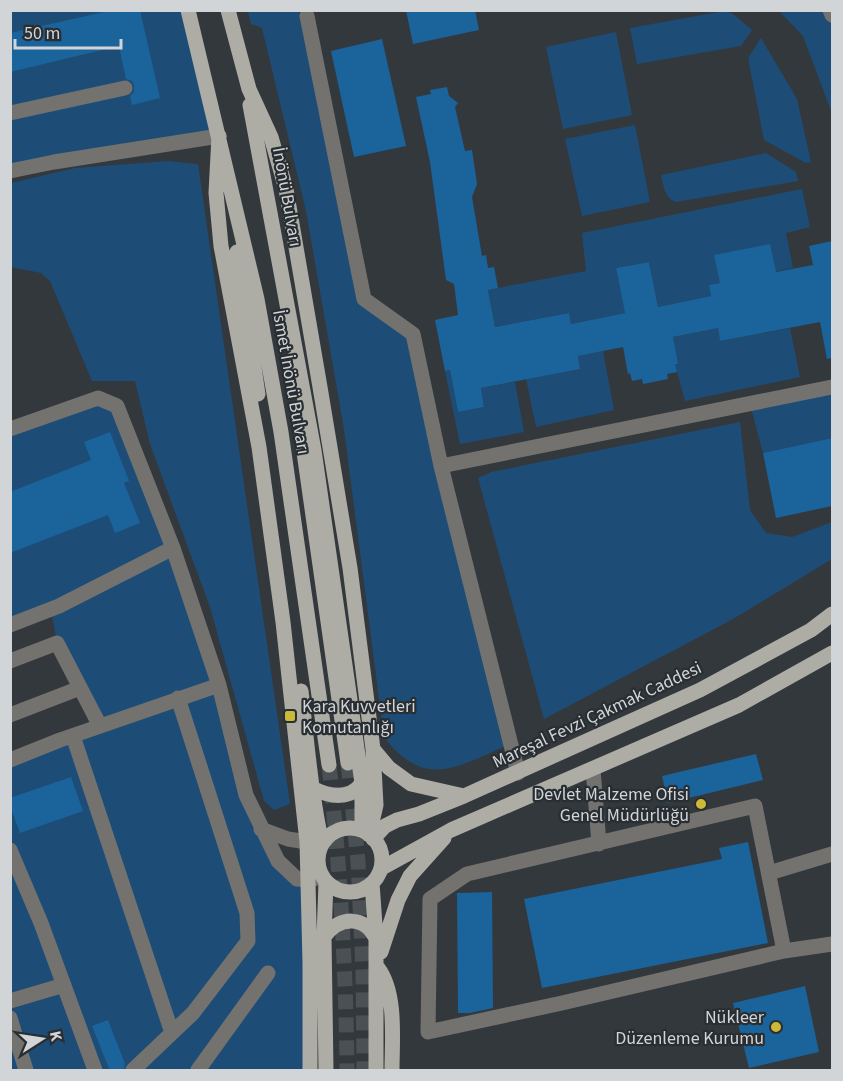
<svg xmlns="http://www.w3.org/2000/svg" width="843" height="1081" font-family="'Source Sans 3',sans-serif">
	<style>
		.green { fill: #1d4d76 }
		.building { fill: #1b639b }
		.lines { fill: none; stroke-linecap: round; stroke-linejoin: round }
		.major-tunnel { stroke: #4b5054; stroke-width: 15; stroke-dasharray: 15 8; stroke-linecap: butt }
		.minor { stroke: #73726f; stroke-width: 15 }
		.major { stroke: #adaca5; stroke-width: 15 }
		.poi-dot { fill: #cdb938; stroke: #292e32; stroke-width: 2 }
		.labels { text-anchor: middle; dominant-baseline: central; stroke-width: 4.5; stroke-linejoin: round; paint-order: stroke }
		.street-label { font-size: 18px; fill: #d2d5d8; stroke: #292e32 }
		.poi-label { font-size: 18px; fill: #d2d5d8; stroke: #292e32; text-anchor: end }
	</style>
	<rect width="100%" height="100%" fill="#33383d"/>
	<!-- green -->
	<path class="green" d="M 10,11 L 188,11 L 219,136 L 11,171 Z
		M 248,11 L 299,11 L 364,299 L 413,334 L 510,744 C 459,766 425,791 384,737 L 344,429 L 306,211 L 262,28 L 251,24 Z
		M 724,11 L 733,14 L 752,30 L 741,46 L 637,64 L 630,28 Z
		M 779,11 L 830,11 L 832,15 L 832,120 L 831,111 L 803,36 Z
		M 616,32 L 632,115 L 563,129 L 546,47 Z
		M 761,38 L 797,99 L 811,162 L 806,163 L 764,140 L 748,58 Z
		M 635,125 L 650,202 L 582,216 L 565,139 Z
		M 766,153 L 796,172 L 798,181 L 676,202 C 664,197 664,187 661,175 Z
		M 168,161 L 198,164 L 290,804 L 274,810 L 264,801 L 210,607 L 150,444 L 135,381 L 92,381 L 50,281 L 41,273 L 11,267 L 11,183 L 75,168 Z
		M 802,189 L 810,227 L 786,233 L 793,268 L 710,285 L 711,296 L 658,307 L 649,262 L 616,268 L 625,313 L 571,324 L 569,313 L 495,327 L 488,290 L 586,271 L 582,233 Z
		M 718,328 L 720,341 L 790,328 L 800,377 L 685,401 L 675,364 L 677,364 L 664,339 Z
		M 603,351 L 614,410 L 536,427 L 526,379 L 580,369 L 578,356 Z
		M 450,370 L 458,412 L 484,407 L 481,388 L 515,382 L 524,432 L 460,444 L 445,371 Z
		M 832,387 L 832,438 L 763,453 L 750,404 Z
		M 98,398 L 117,406 L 173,548 L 246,795 L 278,861 L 308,880 L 310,1070 L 11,1070 L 11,760 L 99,726 L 57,643 L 51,610 L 11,625 L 11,429 Z
		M 740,422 L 750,510 L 766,533 L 792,537 L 832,522 L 832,559 L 733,619 L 544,719 L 478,478 L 491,472 Z"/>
	<!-- building -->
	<path class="building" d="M 113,10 L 140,10 L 160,98 L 132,105 L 130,96 L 134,92 L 134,85 L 132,81 L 126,79 L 119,46 L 10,72 L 10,33 Z
		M 406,10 L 475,10 L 479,30 L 413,44 Z
		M 382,39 L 406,146 L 354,157 L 331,51 Z
		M 447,87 L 449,96 L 458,103 L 455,107 L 465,151 L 472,150 L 477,184 L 472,197 L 482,256 L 486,255 L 488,268 L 494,267 L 498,288 L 488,290 L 495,327 L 569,313 L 571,324 L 625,313 L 616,268 L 649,262 L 658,307 L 711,296 L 709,285 L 720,283 L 714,255 L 770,244 L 776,272 L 813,265 L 809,246 L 832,241 L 832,358 L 827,359 L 820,322 L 720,341 L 718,328 L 673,337 L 678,364 L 675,364 L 677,372 L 667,374 L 668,379 L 643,384 L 642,379 L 632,381 L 630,373 L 628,374 L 623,347 L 578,356 L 580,369 L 481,388 L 484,407 L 458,412 L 450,370 L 445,371 L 435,320 L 458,315 L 454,284 L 446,280 L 430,162 L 416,97 L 431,94 L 430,90 Z
		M 110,432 L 129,481 L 124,483 L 140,523 L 115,533 L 108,515 L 10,553 L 10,492 L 91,460 L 84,442 Z
		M 832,438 L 832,506 L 776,518 L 763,453 Z
		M 756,754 L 763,780 L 668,803 L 662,776 Z
		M 71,777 L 83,811 L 20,833 L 10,806 L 10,798 Z
		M 748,842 L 768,943 L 542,988 L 524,899 L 722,859 L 719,848 Z
		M 492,892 L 493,1008 L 470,1013 L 458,1013 L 457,893 Z
		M 805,986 L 819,1052 L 749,1068 L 733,1003 Z
		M 108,1020 L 125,1064 L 124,1069 L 120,1071 L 110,1071 L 92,1026 Z"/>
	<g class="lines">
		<!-- major-tunnel -->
		<path class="major-tunnel" d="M 348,763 L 358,861 L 363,971 L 364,1070
			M 329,765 C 340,867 346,968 347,1070"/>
		<!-- minor -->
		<path class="minor" d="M 830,10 L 832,15
			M 307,16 L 364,299 L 413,334 L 441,466 L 518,773
			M 10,113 L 125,88
			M 10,171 L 54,162 L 219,136
			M 10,429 L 98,398 L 117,406 L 173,548
			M 441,466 L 832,387
			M 10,625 L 59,606 L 173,548 L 219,685
			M 10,661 L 57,643 L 100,726
			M 10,715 L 80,688
			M 73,736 L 172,1033
			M 10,760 L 60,740 L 219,685 L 246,795 L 278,861 L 297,879 L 308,880 L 323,877
			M 593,769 L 599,844
			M 261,829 L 288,839 L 307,842 L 318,847
			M 10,850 L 41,923 L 95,1070
			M 769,873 L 832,854
			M 784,951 L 755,806 L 467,874 L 430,899 L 428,1032 L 562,1003 L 784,951 L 832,944
			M 10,1001 L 64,985
			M 10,1018 L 26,1070
			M 133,1070 L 193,1013 L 248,941 L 247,913 L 178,698
			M 198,1070 L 268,973"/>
		<!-- major -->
		<path class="major" d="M 188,10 L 257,299 L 281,432 L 329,765
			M 228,10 L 249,89 L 271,137 L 286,189 L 320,387 L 350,568 L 373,749 L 376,805 L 369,835
			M 250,105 L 314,450 L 362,783 L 362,830
			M 219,136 L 216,193 L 221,246 L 259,447 L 283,622 L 307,842 L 310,963 L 310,1070
			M 237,252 L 258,394
			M 301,431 L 348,763
			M 301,691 C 307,742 311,794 322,844
			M 373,749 L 389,768 L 411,784 L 464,796
			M 314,789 C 331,797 350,800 362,783
			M318 860a32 32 0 1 1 64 0a32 32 0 1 1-64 0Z
			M 373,839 L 385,826 L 397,820 L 419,814 L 464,796 L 700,690 L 811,630 L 832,614
			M 382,868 L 451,830 L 739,705 L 832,653
			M 326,882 L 324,937 L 326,1070
			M 372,883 L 376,939 L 376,1070
			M 324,937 C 339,916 365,915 376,939
			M 381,952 L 398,900 L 410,876 L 444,838
			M 378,968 C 397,993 392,1041 392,1070"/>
	</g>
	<!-- markers -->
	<g class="poi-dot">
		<rect x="284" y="710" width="12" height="12" rx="3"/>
		<circle cx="701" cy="804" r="6"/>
		<circle cx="776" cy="1027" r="6"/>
	</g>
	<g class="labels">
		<!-- street labels -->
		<g class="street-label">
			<text transform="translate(287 197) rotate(80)">İnönü Bulvarı</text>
			<text transform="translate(291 382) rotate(80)">İsmet İnönü Bulvarı</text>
			<text transform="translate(597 715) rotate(-25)">Mareşal Fevzi Çakmak Caddesi</text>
		</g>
		<!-- poi labels -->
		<g class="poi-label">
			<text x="302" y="706" text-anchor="start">Kara Kuvvetleri<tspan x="302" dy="21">Komutanlığı</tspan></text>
			<text x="689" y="794">Devlet Malzeme Ofisi<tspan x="689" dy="21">Genel Müdürlüğü</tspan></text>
			<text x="764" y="1017">Nükleer<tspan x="764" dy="21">Düzenleme Kurumu</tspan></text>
		</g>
	</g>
	<!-- border -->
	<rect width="843" height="1081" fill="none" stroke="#d2d5d8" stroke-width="24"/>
	<!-- north arrow -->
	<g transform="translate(42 1039) rotate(78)" stroke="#292e32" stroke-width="4.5" paint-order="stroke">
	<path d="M0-4.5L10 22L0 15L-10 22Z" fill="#d2d5d8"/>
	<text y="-9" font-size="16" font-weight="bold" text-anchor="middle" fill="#d2d5d8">K</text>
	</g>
	<!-- scale -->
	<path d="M15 39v9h106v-9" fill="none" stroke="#d2d5d8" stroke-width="3"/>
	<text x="24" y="39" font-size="18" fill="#d2d5d8" stroke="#292e32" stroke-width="4.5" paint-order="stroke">50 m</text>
</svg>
